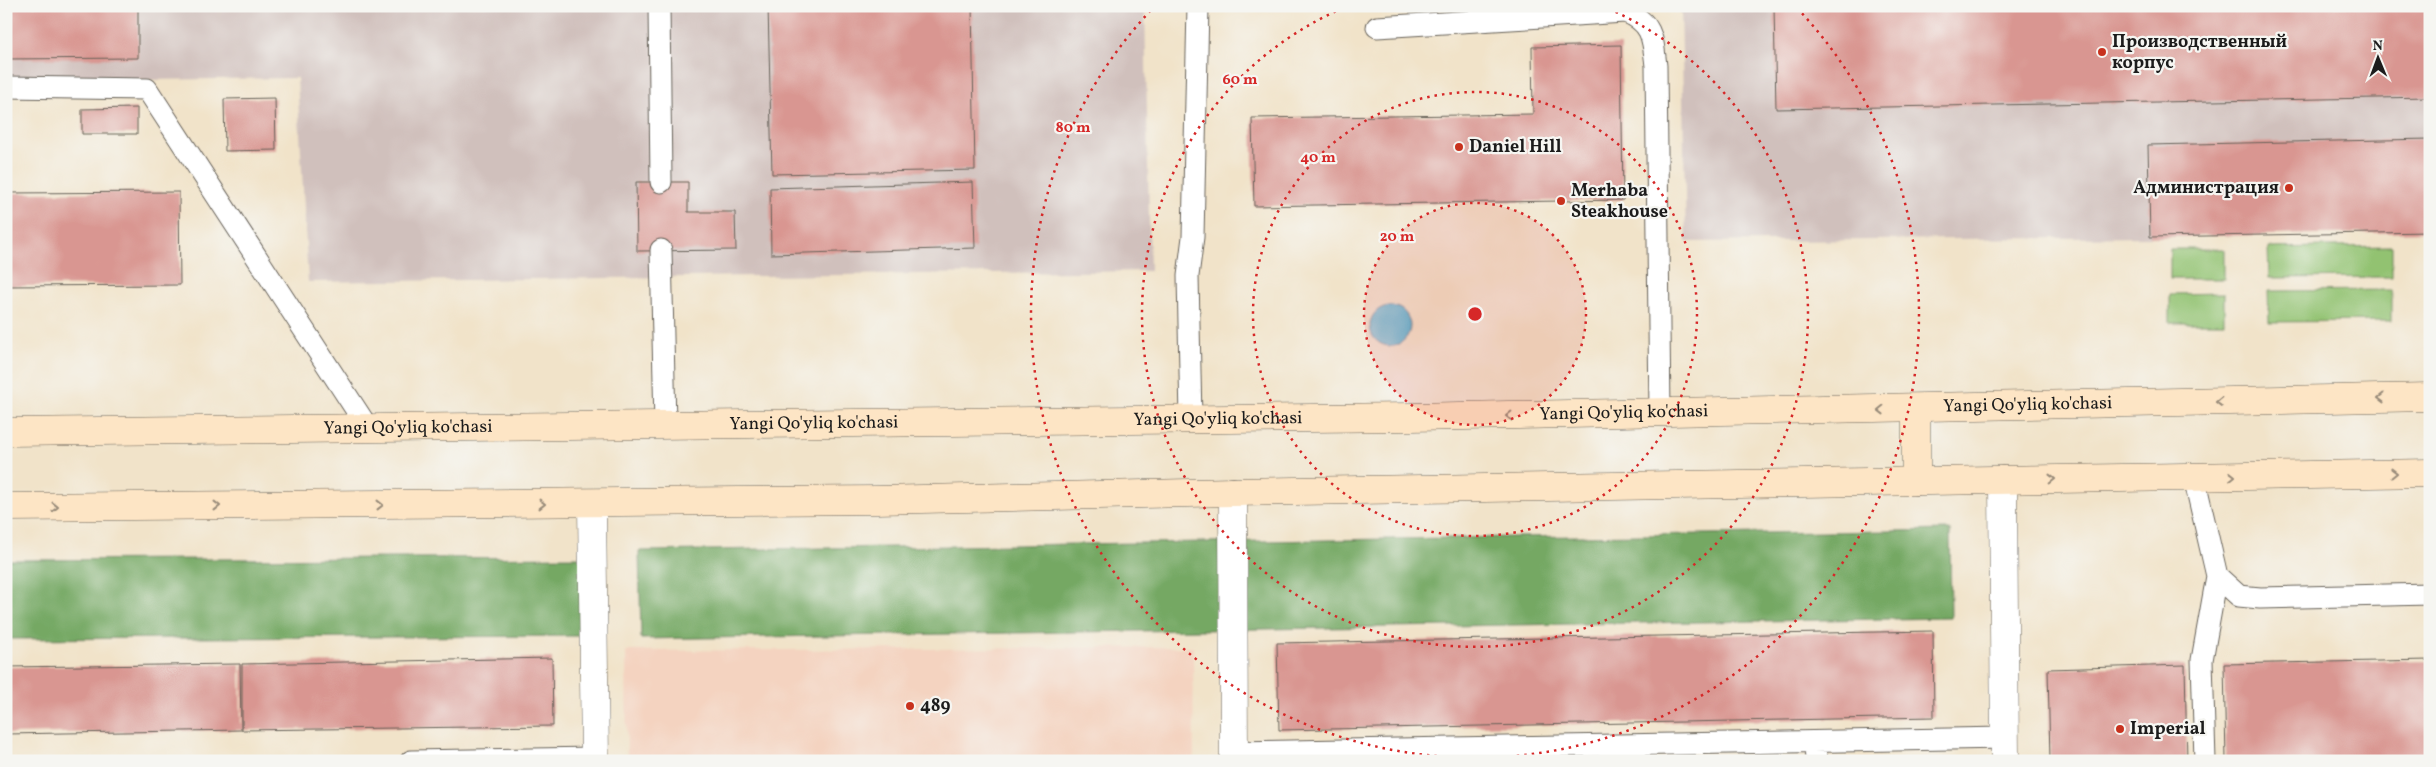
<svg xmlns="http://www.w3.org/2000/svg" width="2436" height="767" font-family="Vollkorn,serif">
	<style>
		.built { fill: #f4d3c0 }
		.industrial { fill: #d0c0bc }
		.green { fill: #92c271; stroke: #576f46 }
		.forest { fill: #75a863; stroke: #486240 }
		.water { fill: #57b6d5; stroke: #3a6978 }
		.building { fill: #d99691 }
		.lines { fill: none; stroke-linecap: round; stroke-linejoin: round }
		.service-casing { stroke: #676259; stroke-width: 23 }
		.minor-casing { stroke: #676259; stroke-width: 29 }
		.secondary-casing { stroke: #676259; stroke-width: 29 }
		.service { stroke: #fff; stroke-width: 21 }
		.minor { stroke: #fff; stroke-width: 28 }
		.secondary { stroke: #fde5c5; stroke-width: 28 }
		.oneway { stroke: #988b79 }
		.ring { fill: none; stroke: #d62828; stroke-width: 2.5; stroke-dasharray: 2.5 5 }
		.poi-dot { fill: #c8321e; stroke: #f6f6f2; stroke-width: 2 }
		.labels { text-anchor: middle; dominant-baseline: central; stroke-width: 4.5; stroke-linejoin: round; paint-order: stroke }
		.poi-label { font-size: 18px; font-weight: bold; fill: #1c1c1c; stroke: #f6f6f2; text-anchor: start }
		.street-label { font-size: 18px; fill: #1c1c1c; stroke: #f6f6f2 }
		.centre { fill: #d62828; stroke: #f6f6f2; stroke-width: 2.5 }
		.ring-label { font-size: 15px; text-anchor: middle; font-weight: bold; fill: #d62828; stroke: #f6f6f2; stroke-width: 4.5; stroke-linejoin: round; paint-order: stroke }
	</style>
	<rect width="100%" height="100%" fill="#f6f6f2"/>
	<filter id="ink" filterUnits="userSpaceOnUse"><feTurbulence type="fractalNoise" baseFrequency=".02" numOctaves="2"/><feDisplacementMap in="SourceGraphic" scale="10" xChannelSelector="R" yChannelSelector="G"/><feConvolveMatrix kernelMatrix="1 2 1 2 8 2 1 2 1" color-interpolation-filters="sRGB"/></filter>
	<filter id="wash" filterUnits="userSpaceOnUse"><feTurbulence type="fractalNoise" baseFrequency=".0096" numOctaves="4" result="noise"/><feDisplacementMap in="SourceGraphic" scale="20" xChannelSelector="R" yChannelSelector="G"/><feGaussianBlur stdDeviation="1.12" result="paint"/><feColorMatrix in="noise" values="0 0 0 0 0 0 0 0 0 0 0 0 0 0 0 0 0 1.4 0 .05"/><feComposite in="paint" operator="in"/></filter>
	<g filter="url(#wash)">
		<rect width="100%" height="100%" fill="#f1e3c9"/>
		<!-- built -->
		<path class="built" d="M 1193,647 L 1194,761 L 627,761 L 626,651 Z"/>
		<!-- industrial -->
		<path class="industrial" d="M 6,6 L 1145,6 L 1150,271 L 308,282 L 297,78 L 6,82 Z
			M 1681,6 L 2430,6 L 2430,232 L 2150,237 L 1686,242 Z"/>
		<!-- green -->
		<path class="green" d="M 2392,246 L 2392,277 L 2269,278 L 2268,248 Z
			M 2170,249 L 2224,249 L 2224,279 L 2170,279 Z
			M 2392,290 L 2392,321 L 2269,322 L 2268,291 Z
			M 2224,293 L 2224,323 L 2170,323 L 2170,294 Z"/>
		<!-- forest -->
		<path class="forest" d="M 1950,530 L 1951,618 L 641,639 L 639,551 Z
			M 584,557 L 585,636 L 6,639 L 6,560 Z"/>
		<!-- water -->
		<path class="water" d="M1370 326a20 20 0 1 1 40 0a20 20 0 1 1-40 0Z"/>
		<g id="blocks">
			<!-- building -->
			<path class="building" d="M 6,6 L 138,6 L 138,58 L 6,59 Z
				M 768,6 L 972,6 L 975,170 L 772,174 Z
				M 1774,6 L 2430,6 L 2430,97 L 1776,109 Z
				M 1621,45 L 1623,200 L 1254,206 L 1252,118 L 1533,114 L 1532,47 Z
				M 275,98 L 276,150 L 225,151 L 224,99 Z
				M 137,108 L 137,134 L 82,134 L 82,109 Z
				M 2430,139 L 2430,232 L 2150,237 L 2148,145 Z
				M 636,182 L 688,182 L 688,212 L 735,212 L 736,250 L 637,251 Z
				M 973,182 L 975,248 L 771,254 L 770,188 Z
				M 179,192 L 180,285 L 6,286 L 6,193 Z
				M 1933,631 L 1934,717 L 1279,730 L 1277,643 Z
				M 552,658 L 553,726 L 242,730 L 242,664 Z
				M 2430,660 L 2430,761 L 2226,761 L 2224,664 Z
				M 240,664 L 241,730 L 6,734 L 6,667 Z
				M 2185,665 L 2187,761 L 2050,761 L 2048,669 Z"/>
		</g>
	</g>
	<g filter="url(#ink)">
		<use href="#blocks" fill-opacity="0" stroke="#676259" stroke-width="1"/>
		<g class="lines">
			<!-- service casing -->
			<g class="service-casing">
				<path id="service" d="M 659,6 L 661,182
					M 1377,27 L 1625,12 C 1653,22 1653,40 1656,66 L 1660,413
					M 6,87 L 147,89 L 368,428
					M 661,250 L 665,424
					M 1191,419 L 1188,276 L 1193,237 L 1198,6
					M 2194,477 L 2217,576 L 2239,596 L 2260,598 L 2430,594
					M 1815,742 L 1816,761
					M 1234,752 L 2004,738
					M 411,761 L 595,758
					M 2205,761 L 2202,660 L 2217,576"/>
			</g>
			<!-- minor casing -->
			<g class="minor-casing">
				<path id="minor" d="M 2003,480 L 2005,761
					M 1233,492 L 1234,761
					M 592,504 L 595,761"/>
			</g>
			<!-- secondary casing -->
			<g class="secondary-casing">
				<g id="secondary">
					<path d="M 1916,409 L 1916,481"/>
					<path id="s1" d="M 6,432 L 1411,417 L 2430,397"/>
					<path d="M 6,507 L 877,500 L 1233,492 L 2430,473"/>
				</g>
			</g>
			<!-- service -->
			<use href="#service" class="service"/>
			<!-- minor -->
			<use href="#minor" class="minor"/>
			<!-- secondary -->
			<use href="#secondary" class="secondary"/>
		</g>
		<!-- one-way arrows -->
		<defs><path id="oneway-chevron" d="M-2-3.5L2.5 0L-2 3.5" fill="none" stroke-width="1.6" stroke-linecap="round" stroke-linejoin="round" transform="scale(1.25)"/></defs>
		<g class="oneway">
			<use href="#oneway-chevron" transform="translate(2381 398) rotate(179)"/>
			<use href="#oneway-chevron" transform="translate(2219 402) rotate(179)"/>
			<use href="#oneway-chevron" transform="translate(1881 410) rotate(179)"/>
			<use href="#oneway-chevron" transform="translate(1509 416) rotate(179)"/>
			<use href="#oneway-chevron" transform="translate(2394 473) rotate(-1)"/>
			<use href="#oneway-chevron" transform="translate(2232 476) rotate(-1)"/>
			<use href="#oneway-chevron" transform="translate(2052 479) rotate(-1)"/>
			<use href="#oneway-chevron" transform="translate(542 504)"/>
			<use href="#oneway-chevron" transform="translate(380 505)"/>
			<use href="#oneway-chevron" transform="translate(217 506)"/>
			<use href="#oneway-chevron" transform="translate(55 507)"/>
		</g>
	</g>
	<!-- distance rings -->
	<circle cx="1475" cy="314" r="111" fill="#d62828" fill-opacity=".12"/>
	<g class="ring">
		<circle cx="1475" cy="314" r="111"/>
		<circle cx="1475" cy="314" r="222"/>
		<path d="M1602 6A333 333 0 1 1 1348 6"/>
		<path d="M1797 8A444 444 0 1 1 1153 8"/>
	</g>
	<!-- markers -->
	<g class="poi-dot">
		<circle cx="2102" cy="52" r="5"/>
		<circle cx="1459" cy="147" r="5"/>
		<circle cx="2289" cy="188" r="5"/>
		<circle cx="1561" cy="201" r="5"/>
		<circle cx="910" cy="706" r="5"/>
		<circle cx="2120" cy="729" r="5"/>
	</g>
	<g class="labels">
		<!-- poi labels -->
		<g class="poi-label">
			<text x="2112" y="42">Производственный<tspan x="2112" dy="21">корпус</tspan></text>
			<text x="1469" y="147">Daniel Hill</text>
			<text x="2279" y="188" text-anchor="end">Администрация</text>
			<text x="1571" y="191">Merhaba<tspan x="1571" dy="21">Steakhouse</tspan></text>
			<text x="920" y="706">489</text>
			<text x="2130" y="729">Imperial</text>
		</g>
		<!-- street labels -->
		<g class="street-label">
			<text stroke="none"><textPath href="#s1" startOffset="2022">Yangi Qo'yliq ko'chasi</textPath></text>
			<text stroke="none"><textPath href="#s1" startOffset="1618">Yangi Qo'yliq ko'chasi</textPath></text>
			<text stroke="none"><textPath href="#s1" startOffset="1212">Yangi Qo'yliq ko'chasi</textPath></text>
			<text stroke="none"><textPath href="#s1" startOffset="808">Yangi Qo'yliq ko'chasi</textPath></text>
			<text stroke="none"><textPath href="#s1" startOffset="402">Yangi Qo'yliq ko'chasi</textPath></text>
		</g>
	</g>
	<circle cx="1475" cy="314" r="8" class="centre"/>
	<g class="ring-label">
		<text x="1240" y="84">60 m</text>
		<text x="1073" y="132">80 m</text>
		<text x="1318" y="162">40 m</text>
		<text x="1397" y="241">20 m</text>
	</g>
	<!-- margin -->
	<rect width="2436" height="767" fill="none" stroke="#f6f6f2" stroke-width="25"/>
	<!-- north arrow -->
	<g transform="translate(2378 58) rotate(359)" stroke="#f6f6f2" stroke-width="4" paint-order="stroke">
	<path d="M0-4L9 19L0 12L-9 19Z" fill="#1c1c1c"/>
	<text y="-8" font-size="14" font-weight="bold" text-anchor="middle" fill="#1c1c1c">N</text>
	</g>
</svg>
